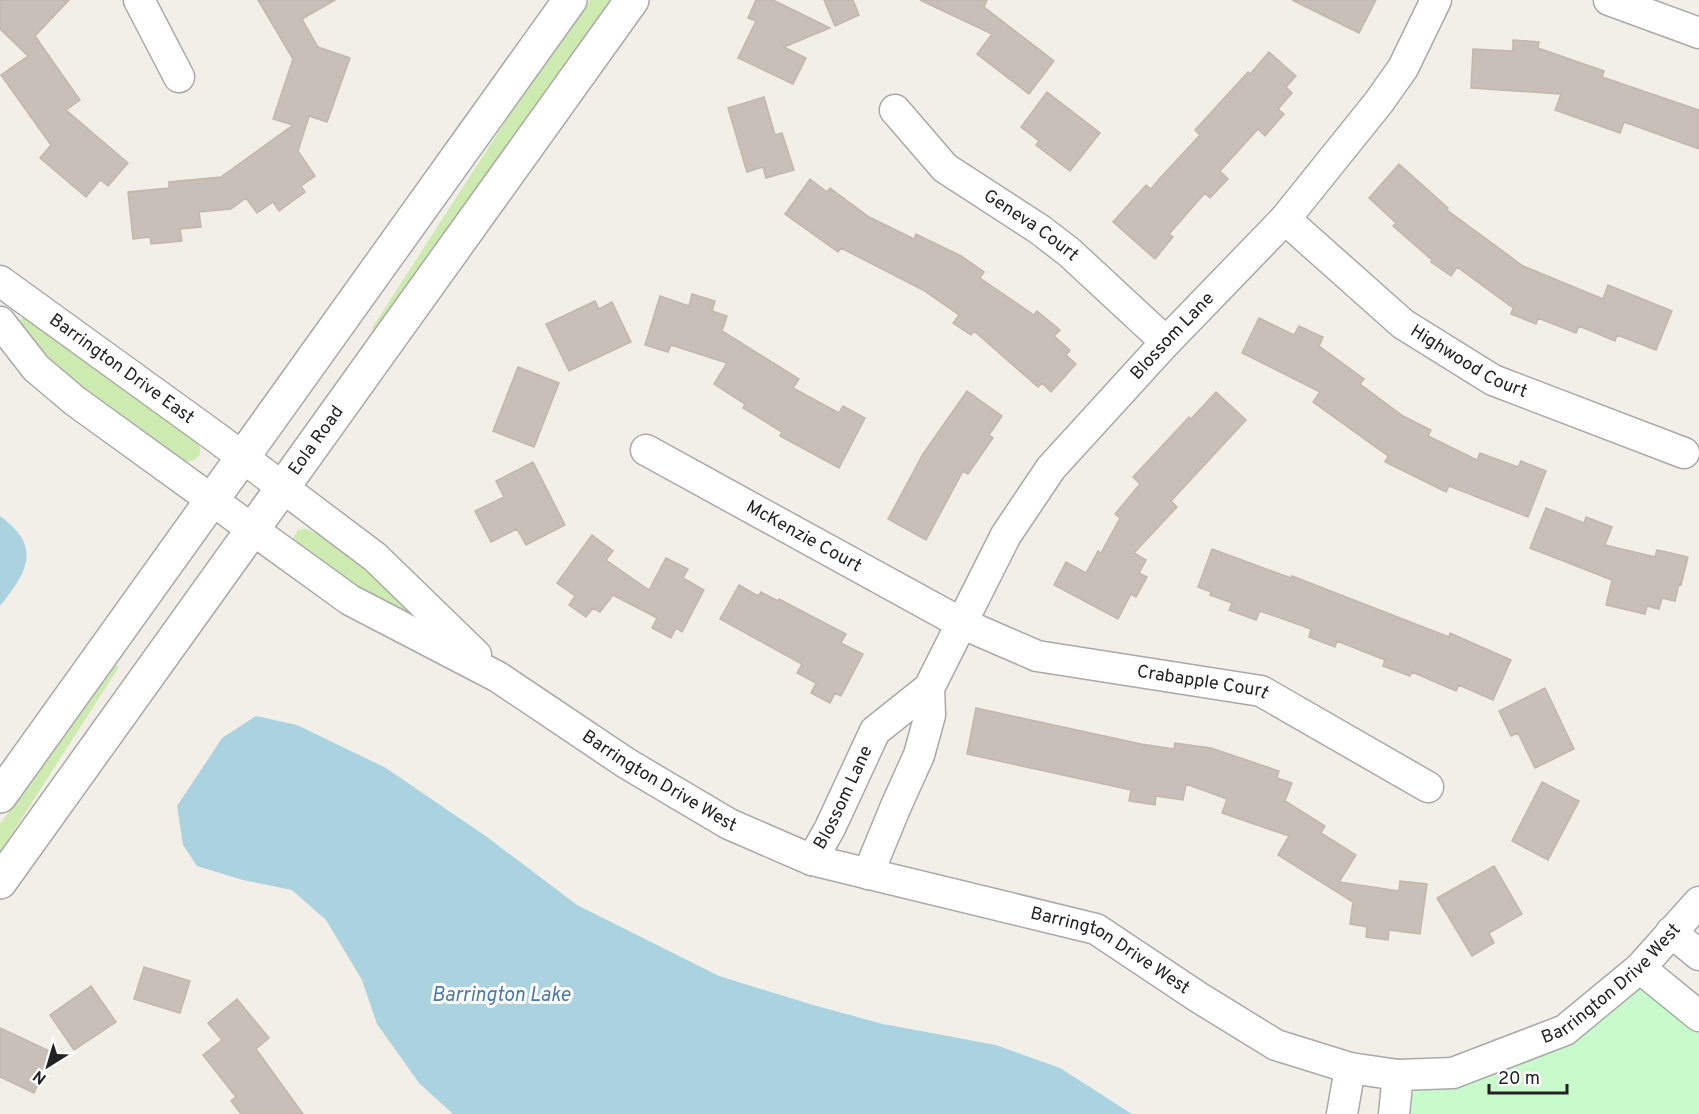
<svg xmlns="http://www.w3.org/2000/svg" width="1699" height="1114" font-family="Overpass,sans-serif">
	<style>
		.grass { fill: #cdebb0 }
		.park { fill: #c8facc }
		.water { fill: #aad3df }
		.building { fill: #c7bfb8; stroke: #c4b6ab; stroke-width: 1.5 }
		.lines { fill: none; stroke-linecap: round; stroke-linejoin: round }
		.minor-casing { stroke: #a9a9a9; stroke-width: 33 }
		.tertiary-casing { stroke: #a9a9a9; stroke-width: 36 }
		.minor { stroke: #fff; stroke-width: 30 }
		.tertiary { stroke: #fff; stroke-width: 33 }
		.labels { text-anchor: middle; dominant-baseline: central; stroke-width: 6; stroke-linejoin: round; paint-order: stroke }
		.street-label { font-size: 18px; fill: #222; stroke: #fff }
		.water-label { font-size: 20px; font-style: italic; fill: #4a7aab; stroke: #fff }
	</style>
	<rect width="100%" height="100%" fill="#f2efe9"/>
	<!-- grass -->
	<path class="grass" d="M 590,0 L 613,0 L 375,331 L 372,328 L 523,94 Z
		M 25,317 L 198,442 C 203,454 199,461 186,462 C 131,423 54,378 17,322 Z
		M 306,529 C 345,541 396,596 425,626 L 353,595 L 291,542 L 298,530 Z
		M 114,664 L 119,667 L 0,852 L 0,824 Z"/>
	<!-- park -->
	<path class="park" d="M 1627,987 L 1656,988 L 1699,1025 L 1699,1114 L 1400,1114 L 1417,1088 Z"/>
	<!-- water -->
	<path class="water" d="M 0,516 C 43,547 27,572 0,606 Z
		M 256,716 L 297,725 L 386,768 L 487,837 L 577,905 L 719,976 L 813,1005 L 883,1024 L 996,1045 L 1060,1068 L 1132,1114 L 453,1114 L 419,1083 L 377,1024 L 362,980 L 326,920 L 292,890 L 243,880 L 197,866 L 183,845 L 177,806 L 222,738 Z"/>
	<!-- building -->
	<path class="building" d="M 0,0 L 69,0 L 35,36 L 80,100 L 66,110 L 128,163 L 108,186 L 100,180 L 86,197 L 40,158 L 51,145 L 1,75 L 28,56 L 0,29 Z
		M 258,0 L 335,0 L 302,19 L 318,47 L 350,58 L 327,122 L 309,116 L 298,151 L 315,176 L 301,186 L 305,192 L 279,211 L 273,202 L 257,213 L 246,198 L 231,209 L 199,212 L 201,227 L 180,229 L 182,241 L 151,244 L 150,237 L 133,239 L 128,192 L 169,188 L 169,182 L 221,177 L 293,125 L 273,119 L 293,59 Z
		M 756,0 L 773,0 L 830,28 L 784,47 L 806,58 L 793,84 L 738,58 L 756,21 L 748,18 Z
		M 824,0 L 853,0 L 859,15 L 835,26 Z
		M 920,0 L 987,0 L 984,7 L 1054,61 L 1029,94 L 977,54 L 992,34 Z
		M 1292,0 L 1376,0 L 1359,33 Z
		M 1513,40 L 1539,42 L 1538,48 L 1604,71 L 1602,77 L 1699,110 L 1699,149 L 1624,122 L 1620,133 L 1555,110 L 1561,94 L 1471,88 L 1473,49 L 1513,51 Z
		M 1269,52 L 1296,76 L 1286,87 L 1292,93 L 1278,109 L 1284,114 L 1265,136 L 1258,129 L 1220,171 L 1228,179 L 1210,198 L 1205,193 L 1169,234 L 1173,237 L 1155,259 L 1113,222 L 1146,185 L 1151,189 L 1160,178 L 1200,135 L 1195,130 L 1248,72 L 1250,74 Z
		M 1047,92 L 1100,133 L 1070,171 L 1036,145 L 1039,141 L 1021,127 Z
		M 764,97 L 775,135 L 782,133 L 794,170 L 766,178 L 763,167 L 747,172 L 728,108 Z
		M 1399,164 L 1448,208 L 1447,210 L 1523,266 L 1603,299 L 1608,285 L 1672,311 L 1656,350 L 1617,335 L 1615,341 L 1579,326 L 1576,333 L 1538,318 L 1536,324 L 1511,314 L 1513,308 L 1457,267 L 1451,276 L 1431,262 L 1432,260 L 1393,226 L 1396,223 L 1369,198 Z
		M 810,179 L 827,192 L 830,188 L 869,217 L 914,239 L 916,234 L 961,256 L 984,272 L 980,278 L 1034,315 L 1037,311 L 1060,330 L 1054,336 L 1070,350 L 1066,355 L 1076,364 L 1051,392 L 1042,383 L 1038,387 L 974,331 L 971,335 L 953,323 L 959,315 L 923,290 L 841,248 L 838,252 L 785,214 Z
		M 692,294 L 715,301 L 712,311 L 727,316 L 722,331 L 799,379 L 793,388 L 839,413 L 843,406 L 865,418 L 839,468 L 780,436 L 782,432 L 743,408 L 745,404 L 714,384 L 727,363 L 671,345 L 668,352 L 645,345 L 660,296 L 689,306 Z
		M 595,301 L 599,309 L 612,302 L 631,342 L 569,371 L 546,324 Z
		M 1259,318 L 1294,335 L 1299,326 L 1323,337 L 1319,346 L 1364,379 L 1360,384 L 1403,416 L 1431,430 L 1428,436 L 1477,460 L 1480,453 L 1518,467 L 1521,461 L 1546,471 L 1528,517 L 1449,486 L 1446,492 L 1385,462 L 1388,456 L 1313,402 L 1320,392 L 1242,353 Z
		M 518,367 L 559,383 L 534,447 L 493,431 Z
		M 967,391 L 1002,416 L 989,435 L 993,438 L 968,474 L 963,471 L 926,540 L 888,519 L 923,454 Z
		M 1216,392 L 1246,420 L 1171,501 L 1177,507 L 1134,553 L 1146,560 L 1139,573 L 1147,577 L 1136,597 L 1131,594 L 1118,619 L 1054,585 L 1066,562 L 1086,573 L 1098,551 L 1101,553 L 1120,518 L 1115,514 L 1140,484 L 1133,477 L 1189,417 L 1191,419 Z
		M 533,462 L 565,525 L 526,545 L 517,529 L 491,542 L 475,511 L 504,497 L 496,481 Z
		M 1546,508 L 1584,523 L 1586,517 L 1612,527 L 1605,545 L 1655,557 L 1657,550 L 1688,557 L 1681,585 L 1679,584 L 1675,601 L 1662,598 L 1659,609 L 1647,606 L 1645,614 L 1606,605 L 1612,580 L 1530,548 Z
		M 592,535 L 613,551 L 606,560 L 649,590 L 666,558 L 688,569 L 683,578 L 704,590 L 682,632 L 676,628 L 671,638 L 652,628 L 657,618 L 613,595 L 600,612 L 593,608 L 586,617 L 569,605 L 575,596 L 557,583 Z
		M 1212,549 L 1291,578 L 1292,576 L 1449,637 L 1450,633 L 1511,660 L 1493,700 L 1459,685 L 1456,691 L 1412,672 L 1410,676 L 1383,666 L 1385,660 L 1337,641 L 1335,647 L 1309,637 L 1311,629 L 1260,611 L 1256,620 L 1229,610 L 1232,603 L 1210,595 L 1211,592 L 1198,587 Z
		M 739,585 L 758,596 L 761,592 L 778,601 L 779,599 L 846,634 L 841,643 L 863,654 L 841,696 L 835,693 L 830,703 L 811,693 L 816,683 L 797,673 L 802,664 L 720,619 Z
		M 1545,688 L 1574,749 L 1535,768 L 1518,733 L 1511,736 L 1499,711 Z
		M 976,708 L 1141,744 L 1174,749 L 1175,743 L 1211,748 L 1279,771 L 1277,778 L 1292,783 L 1285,801 L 1325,826 L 1321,833 L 1356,855 L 1339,882 L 1399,891 L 1400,881 L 1427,884 L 1420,934 L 1389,930 L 1388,940 L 1366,937 L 1367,927 L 1350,924 L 1353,902 L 1278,855 L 1289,836 L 1222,813 L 1227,799 L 1186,784 L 1183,800 L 1156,796 L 1155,805 L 1129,801 L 1131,790 L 967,754 Z
		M 1542,782 L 1579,801 L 1548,860 L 1512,841 Z
		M 1494,866 L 1522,914 L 1489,933 L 1494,943 L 1472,956 L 1437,898 Z
		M 144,967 L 190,981 L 180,1013 L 134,999 Z
		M 91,986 L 116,1022 L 74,1050 L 50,1015 Z
		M 237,999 L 269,1038 L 256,1049 L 303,1114 L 241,1114 L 231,1101 L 236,1097 L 203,1055 L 222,1040 L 208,1023 Z
		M 0,1028 L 52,1052 L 34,1093 L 0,1077 Z"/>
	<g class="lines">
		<!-- minor casing -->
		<g class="minor-casing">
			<g id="minor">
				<path d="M 139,0 L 179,77"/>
				<path d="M 1609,0 L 1699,33"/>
				<path id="s1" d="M 895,110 L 945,168 L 1039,229 L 1069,252 L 1166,342"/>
				<path id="s2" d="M 1285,219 L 1403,324 L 1493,380 L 1684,453"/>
				<path id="s3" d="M 0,281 L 217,438 L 375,557 L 476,655"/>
				<path id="s4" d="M 0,322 L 36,368 L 75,401 L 350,600 L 498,677 L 626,763 L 729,824 L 812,860 L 1096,929 L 1198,997 L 1276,1045 L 1350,1068 L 1398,1075 L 1453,1073 L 1565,1030 L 1640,968 L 1699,902"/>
				<path id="s5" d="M 646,450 L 961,623 L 1037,656 L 1261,691 L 1428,787"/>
				<path id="s6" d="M 812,860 L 830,828 L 875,731 L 929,688 L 1006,535 L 1051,468 L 1166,342 L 1285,219 L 1379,102 L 1403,68 L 1436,0"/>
				<path d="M 868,874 L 896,806 L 919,755 L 930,715 L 929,688"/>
				<path d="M 1671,932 L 1699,955"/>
				<path d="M 1640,968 L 1699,1016"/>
				<path d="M 1342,1114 L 1350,1068"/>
				<path d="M 1394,1114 L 1398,1075"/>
			</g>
		</g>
		<!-- tertiary casing -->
		<g class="tertiary-casing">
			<g id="tertiary">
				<path d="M 0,796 L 570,0"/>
				<path id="s7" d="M 0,882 L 632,0"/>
			</g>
		</g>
		<!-- minor -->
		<use href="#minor" class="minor"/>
		<!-- tertiary -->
		<use href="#tertiary" class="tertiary"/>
	</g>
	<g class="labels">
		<!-- street labels -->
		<g class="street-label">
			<text stroke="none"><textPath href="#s1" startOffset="180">Geneva Court</textPath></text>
			<text stroke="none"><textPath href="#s6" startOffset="644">Blossom Lane</textPath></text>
			<text stroke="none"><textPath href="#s2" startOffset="234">Highwood Court</textPath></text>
			<text stroke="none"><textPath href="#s3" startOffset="150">Barrington Drive East</textPath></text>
			<text stroke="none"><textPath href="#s7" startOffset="543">Eola Road</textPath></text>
			<text stroke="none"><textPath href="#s5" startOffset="180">McKenzie Court</textPath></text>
			<text stroke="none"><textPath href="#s5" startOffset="610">Crabapple Court</textPath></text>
			<text stroke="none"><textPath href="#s4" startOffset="808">Barrington Drive West</textPath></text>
			<text stroke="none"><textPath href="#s6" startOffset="70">Blossom Lane</textPath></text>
			<text stroke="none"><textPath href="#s4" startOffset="1294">Barrington Drive West</textPath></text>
			<text stroke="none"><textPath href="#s4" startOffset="1852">Barrington Drive West</textPath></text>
		</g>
		<!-- water labels -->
		<g class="water-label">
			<text x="501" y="996">Barrington Lake</text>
		</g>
	</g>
	<!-- north arrow -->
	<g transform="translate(48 1066) rotate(217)" stroke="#ffffff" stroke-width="4.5" paint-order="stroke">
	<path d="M0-4.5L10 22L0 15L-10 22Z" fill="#222222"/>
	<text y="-9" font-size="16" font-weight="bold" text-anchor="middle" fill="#222222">N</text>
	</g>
	<!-- scale -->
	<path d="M1489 1084v9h78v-9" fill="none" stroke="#222222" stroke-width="3"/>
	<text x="1498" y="1084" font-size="18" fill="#222222" stroke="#ffffff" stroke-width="4.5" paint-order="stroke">20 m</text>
</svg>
